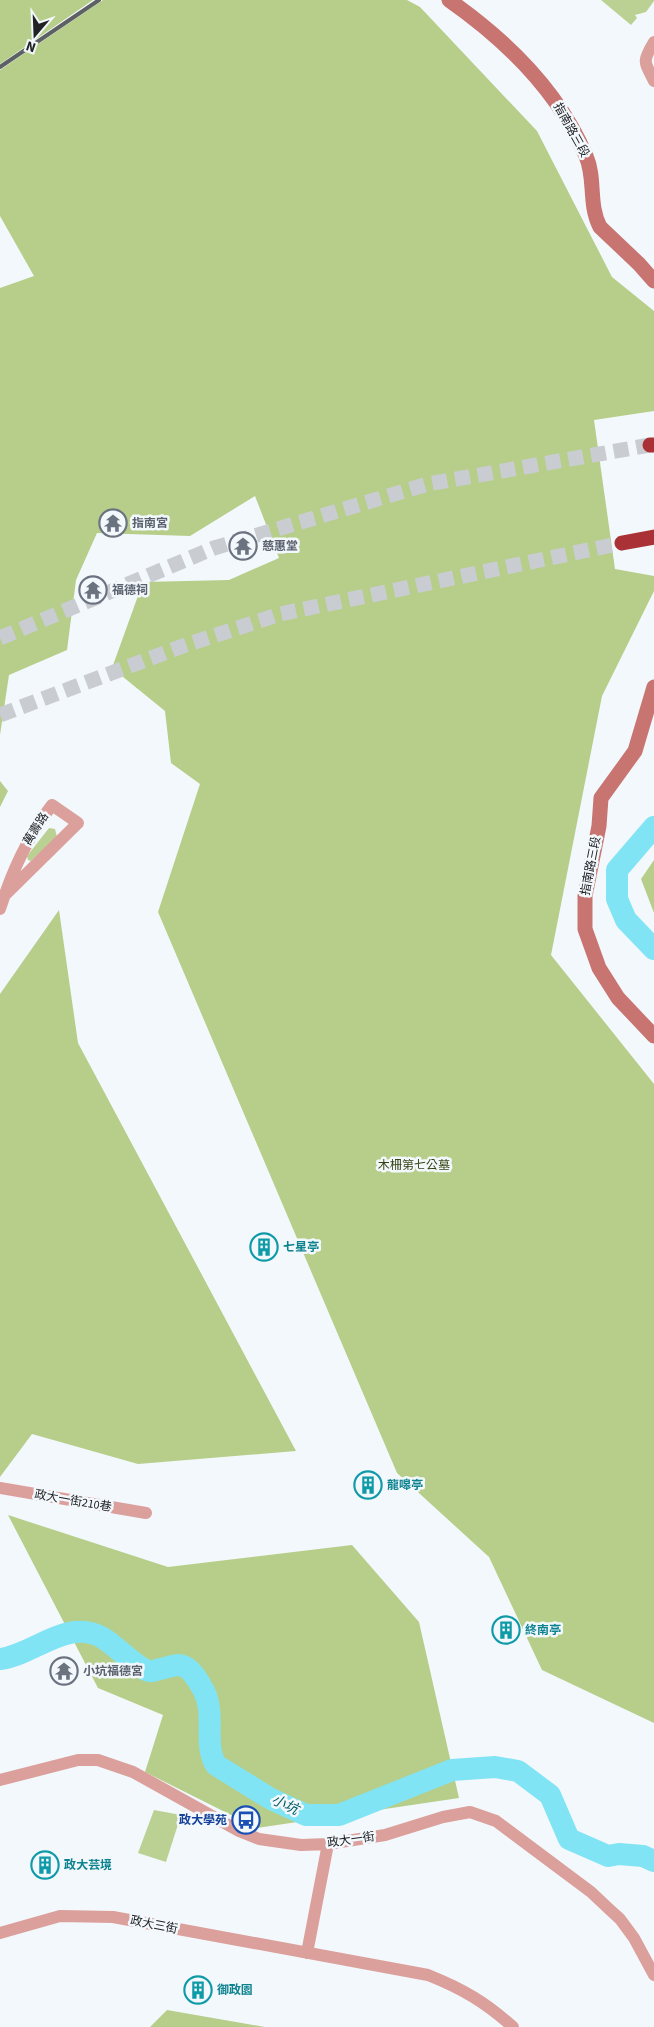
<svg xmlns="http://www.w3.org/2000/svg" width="654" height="2027" font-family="'Source Sans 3','Noto Sans TC',sans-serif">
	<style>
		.green { fill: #bbd193 }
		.forest { fill: #b6ce89 }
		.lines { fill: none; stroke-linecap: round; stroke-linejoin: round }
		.river { stroke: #81e4f5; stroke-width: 22 }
		.highway-tunnel { stroke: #c9cdd1; stroke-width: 15; stroke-dasharray: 15 8; stroke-linecap: butt }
		.street { stroke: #dba09c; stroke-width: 12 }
		.secondary { stroke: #c87471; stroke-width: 15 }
		.highway { stroke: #aa3236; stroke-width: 15 }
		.rail { stroke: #5e6163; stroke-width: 4 }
		.labels { text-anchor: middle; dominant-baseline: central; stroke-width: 5; stroke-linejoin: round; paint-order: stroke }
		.street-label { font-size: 12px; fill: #202224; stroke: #f3f8fc }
		.worship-label { font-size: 12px; font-weight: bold; fill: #5b616d; stroke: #f3f8fc; text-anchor: start }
		.park-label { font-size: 12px; fill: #364412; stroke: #f3f8fc }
		.culture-label { font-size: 12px; font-weight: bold; fill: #0d838f; stroke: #f3f8fc; text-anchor: start }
		.transit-label { font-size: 12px; font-weight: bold; fill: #164399; stroke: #f3f8fc; text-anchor: end }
		.water-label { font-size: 14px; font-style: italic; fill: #005b67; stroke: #f3f8fc }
	</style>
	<rect width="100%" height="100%" fill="#f3f8fc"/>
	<!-- green -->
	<path class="green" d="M 601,0 L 654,0 L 654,1 L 646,12 L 635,15 L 637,18 L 631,25 Z
		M 49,828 L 55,829 L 57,837 L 31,861 L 28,860 L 27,856 Z
		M 154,1810 L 181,1815 L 166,1862 L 138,1853 Z"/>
	<!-- forest -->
	<path class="forest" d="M 0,0 L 93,0 L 0,64 Z
		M 103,0 L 407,0 L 420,7 L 537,131 L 612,277 L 654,311 L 654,411 L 594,420 L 615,569 L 654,576 L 654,591 L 602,696 L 551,955 L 654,1084 L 654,1723 L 542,1670 L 489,1557 L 397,1473 L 158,912 L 200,784 L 171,763 L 165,711 L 112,668 L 143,582 L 229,580 L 279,558 L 255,496 L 190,536 L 97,533 L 76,580 L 67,650 L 9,675 L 0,735 L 0,288 L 34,276 L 0,216 L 0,70 Z
		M 0,781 L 8,791 L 0,807 Z
		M 654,860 L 654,913 L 641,879 Z
		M 59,910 L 78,1043 L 296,1451 L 138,1464 L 32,1434 L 0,1477 L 0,994 Z
		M 8,1515 L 168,1567 L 352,1545 L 419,1622 L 459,1798 L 257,1828 L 145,1772 L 163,1715 L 98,1688 Z
		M 167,2010 L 265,2027 L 150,2027 Z"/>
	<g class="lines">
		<!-- river -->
		<path class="river" d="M 654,827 L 617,870 L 617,899 L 626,920 L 654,949
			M 0,1659 C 34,1655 68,1617 103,1638 C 116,1646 138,1669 149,1671 C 152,1672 157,1670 160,1669 C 166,1668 173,1665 179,1665 C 191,1666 199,1682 204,1691 C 216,1715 203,1744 216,1765 L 271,1799 L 306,1815 L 339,1815 L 452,1770 L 495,1767 L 518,1771 L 550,1795 L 569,1839 L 608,1856 L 619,1854 L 643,1856 L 654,1861"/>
		<!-- highway-tunnel -->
		<path class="highway-tunnel" d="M 0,638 L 214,548 L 428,484 L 650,445
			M 0,715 L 183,646 L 280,614 L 622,543"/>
		<!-- street -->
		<path class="street" d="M 654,42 C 642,62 644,61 654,81
			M 0,909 C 12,871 28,836 52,805 L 78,823 L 4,896
			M 0,1488 L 146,1513
			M 0,1780 L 78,1760 L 98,1760 L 133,1772 L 239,1831 L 259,1839 L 301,1845 L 328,1844 L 385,1835 L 443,1817 L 470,1812 L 496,1821 L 591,1892 L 609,1909 L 620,1919 L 634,1938 L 654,1975
			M 0,1933 L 60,1916 L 113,1917 L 428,1975 C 463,1989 485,2002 513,2027
			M 307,1953 L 328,1844"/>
		<!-- secondary -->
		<path class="secondary" d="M 449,0 C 506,40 559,92 586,156 C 596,179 588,204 600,227 L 639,264 L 654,281
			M 654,687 L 635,751 L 601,798 L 599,826 L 585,896 L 585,929 L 599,968 L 618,998 L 654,1036"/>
		<!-- highway -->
		<path class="highway" d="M 650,445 L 654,445
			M 622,543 L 654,537"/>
		<!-- rail -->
		<path class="rail" d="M 0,67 L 99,0"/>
	</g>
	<!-- icons -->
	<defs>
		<g id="temple-ring" transform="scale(1.4375)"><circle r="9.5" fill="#f3f8fc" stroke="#6b7280" stroke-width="1.5"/><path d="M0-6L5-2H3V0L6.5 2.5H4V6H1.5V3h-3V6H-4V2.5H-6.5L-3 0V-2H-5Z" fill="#6b7280"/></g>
		<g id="building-ring" transform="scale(1.4375)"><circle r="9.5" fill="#f3f8fc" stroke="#0f9aa8" stroke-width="1.5"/><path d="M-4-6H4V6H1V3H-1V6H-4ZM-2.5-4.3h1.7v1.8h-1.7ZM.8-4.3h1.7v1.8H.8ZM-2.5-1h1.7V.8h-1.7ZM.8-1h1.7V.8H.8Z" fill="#0f9aa8"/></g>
		<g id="bus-ring" transform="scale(1.4375)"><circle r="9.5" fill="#f3f8fc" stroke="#1a4fb4" stroke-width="1.5"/><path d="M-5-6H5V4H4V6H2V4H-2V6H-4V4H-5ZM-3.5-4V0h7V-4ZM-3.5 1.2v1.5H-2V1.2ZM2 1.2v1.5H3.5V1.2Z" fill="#1a4fb4"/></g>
	</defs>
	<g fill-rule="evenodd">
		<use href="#temple-ring" x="113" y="523"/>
		<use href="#temple-ring" x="243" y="546"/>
		<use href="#temple-ring" x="93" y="590"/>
		<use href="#building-ring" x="264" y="1247"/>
		<use href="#building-ring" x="368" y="1485"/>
		<use href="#building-ring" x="506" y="1630"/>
		<use href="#temple-ring" x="64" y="1671"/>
		<use href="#bus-ring" x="246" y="1820"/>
		<use href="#building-ring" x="45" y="1865"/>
		<use href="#building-ring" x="198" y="1990"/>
	</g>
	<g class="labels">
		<!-- street labels -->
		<g class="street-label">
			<text transform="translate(571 130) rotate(61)">指南路三段</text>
			<text transform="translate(36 829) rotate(-58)">萬壽路</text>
			<text transform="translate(591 866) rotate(-79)">指南路三段</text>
			<text transform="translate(73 1501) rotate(10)">政大一街210巷</text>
			<text transform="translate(351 1840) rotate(-8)">政大一街</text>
			<text transform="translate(154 1925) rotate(11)">政大三街</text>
		</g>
		<!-- worship labels -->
		<g class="worship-label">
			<text x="132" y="523">指南宮</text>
			<text x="262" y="546">慈惠堂</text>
			<text x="112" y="590">福德祠</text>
			<text x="83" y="1671">小坑福德宮</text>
		</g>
		<!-- park labels -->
		<g class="park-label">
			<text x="414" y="1165">木柵第七公墓</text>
		</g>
		<!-- culture labels -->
		<g class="culture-label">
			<text x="283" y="1247">七星亭</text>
			<text x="387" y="1485">龍嗥亭</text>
			<text x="525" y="1630">終南亭</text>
			<text x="64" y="1865">政大芸境</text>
			<text x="217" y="1990">御政園</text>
		</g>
		<!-- transit labels -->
		<g class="transit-label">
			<text x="227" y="1820">政大學苑</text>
		</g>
		<!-- water labels -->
		<g class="water-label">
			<text transform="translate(285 1805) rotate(25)">小坑</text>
		</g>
	</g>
	<!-- north arrow -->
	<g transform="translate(35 35) rotate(199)" stroke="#f3f8fc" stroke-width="4" paint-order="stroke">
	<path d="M0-4L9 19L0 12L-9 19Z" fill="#202224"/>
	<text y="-8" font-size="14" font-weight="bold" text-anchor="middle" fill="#202224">N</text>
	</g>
</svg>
